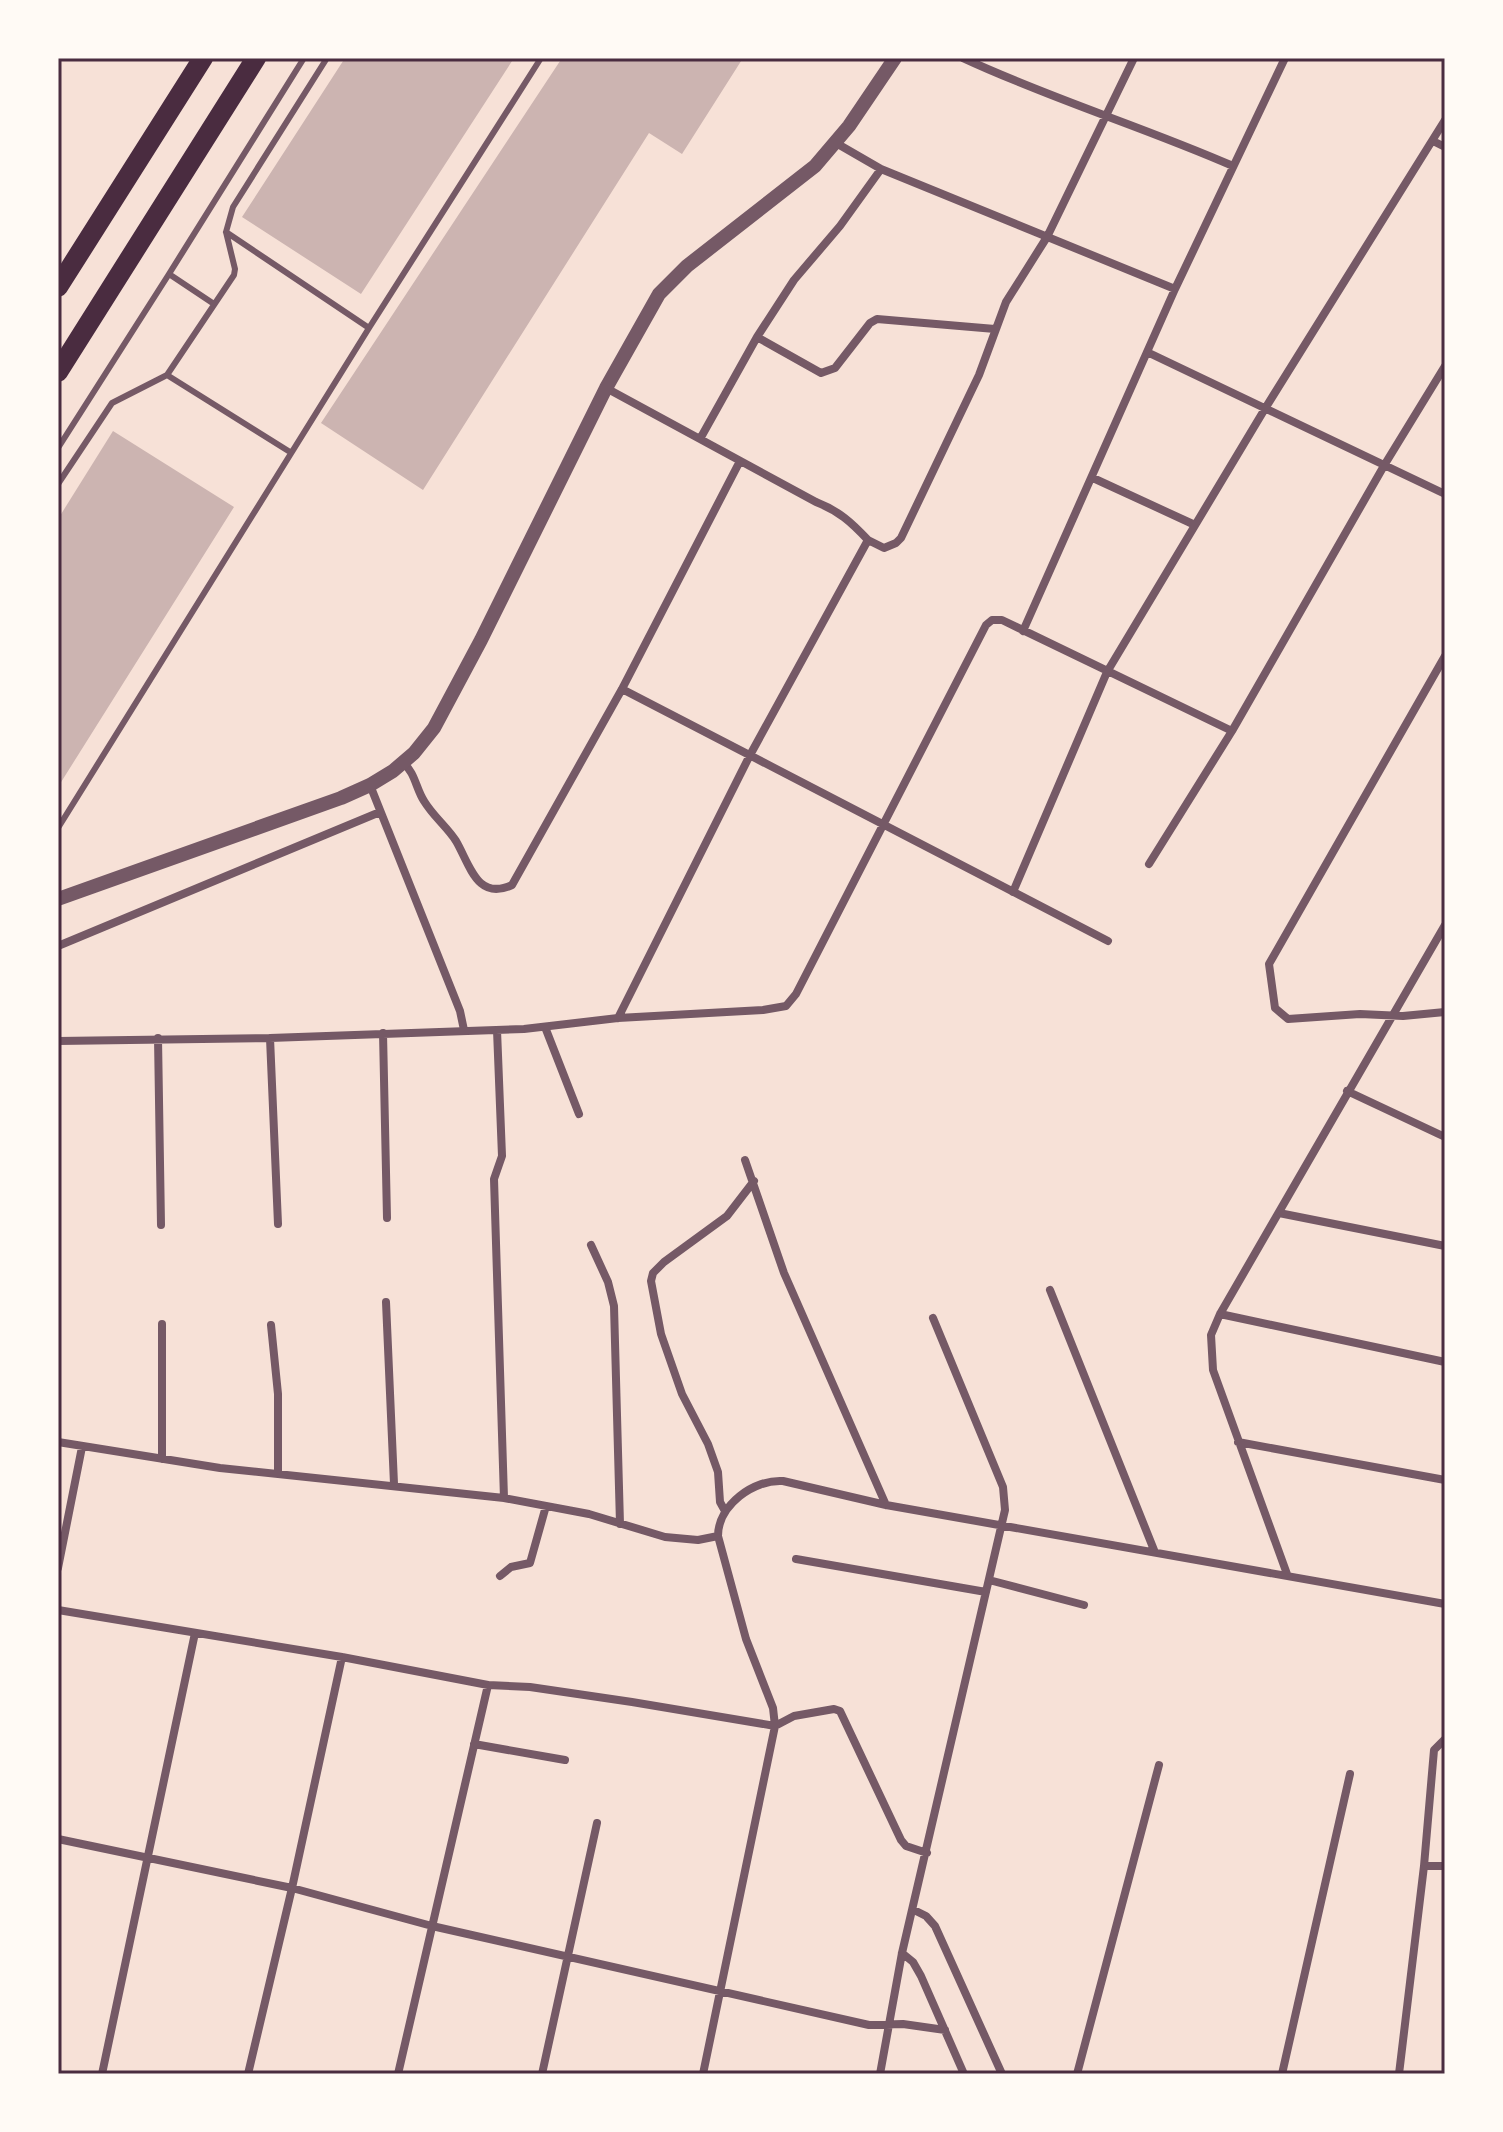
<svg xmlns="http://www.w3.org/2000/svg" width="1503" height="2132" font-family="Roboto,sans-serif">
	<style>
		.building { fill: #ccb4b1 }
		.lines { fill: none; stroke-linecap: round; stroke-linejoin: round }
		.service { stroke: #755966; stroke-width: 6 }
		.minor { stroke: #755966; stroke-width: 8 }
		.tertiary { stroke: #755966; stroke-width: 14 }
		.motorway { stroke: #4a2c40; stroke-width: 20 }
		.neatline { fill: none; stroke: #4a2c40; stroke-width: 3 }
	</style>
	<rect width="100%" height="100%" fill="#f7e1d7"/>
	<!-- building -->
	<path class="building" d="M 345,58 L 514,58 L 361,294 L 242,217 Z
		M 562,58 L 743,58 L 682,154 L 649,133 L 423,490 L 321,423 Z
		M 113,431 L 234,507 L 58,787 L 58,519 Z"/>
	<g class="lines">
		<!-- service -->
		<path class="service" d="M 226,232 L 369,328 L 541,58
			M 214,304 L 169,274 L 304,58
			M 167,375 L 290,452
			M 58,448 L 169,274
			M 58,484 L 112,403 L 167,375 L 234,275 L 235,269 L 226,232 L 233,207 L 327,58
			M 58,828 L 369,328"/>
		<!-- minor -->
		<path class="minor" d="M 963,58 C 1051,99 1144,127 1233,166
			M 1433,141 L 1445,147
			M 836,143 L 881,169 L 1175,289
			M 757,337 L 821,373 L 835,368 L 870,323 L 877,319 L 995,329
			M 1147,352 L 1445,494
			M 606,388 L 816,502 C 839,511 851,522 868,540
			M 700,439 L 757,337 L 794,280 L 840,226 L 881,169
			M 1093,478 L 1195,525
			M 1023,631 L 1175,289 L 1285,58
			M 1445,656 L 1269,964 L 1275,1008 L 1288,1019 L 1360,1014 L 1403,1016 L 1445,1012
			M 622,689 L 1108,941
			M 403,763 C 415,772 416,789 424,801 C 433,816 447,827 456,841 C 470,865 477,901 512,885 L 622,689 L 740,461
			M 370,785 L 460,1011 L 464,1030
			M 1149,864 L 1232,731 L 1385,464 L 1445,366
			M 1013,892 L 1107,672 L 1266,407 L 1445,120
			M 58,946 L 380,812
			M 618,1018 L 749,757 L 868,540 L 884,548 L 896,543 L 901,538 L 979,375 L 1006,302 L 1047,237 L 1134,58
			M 545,1027 L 579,1114
			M 497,1030 L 502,1156 L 494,1179 L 504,1498
			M 383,1033 L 387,1218
			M 158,1038 L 161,1225
			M 270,1038 L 278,1224
			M 58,1041 L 270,1038 L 524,1029 L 618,1018 L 763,1010 L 786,1006 L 796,994 L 986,625 L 992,620 L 1002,620 L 1232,731
			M 1347,1091 L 1445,1137
			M 745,1160 L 784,1273 L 886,1505
			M 1279,1213 L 1445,1246
			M 591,1245 L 608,1282 L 614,1306 L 620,1524
			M 1050,1290 L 1154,1550
			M 386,1302 L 394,1484
			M 1220,1314 L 1445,1362
			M 271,1325 L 278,1394 L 278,1474
			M 58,1442 L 220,1468 L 504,1498 L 589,1514 L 665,1537 L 698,1540 L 718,1536
			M 1238,1442 L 1445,1480
			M 162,1459 L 162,1324
			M 725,1511 L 720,1502 L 718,1472 L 708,1444 L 682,1394 L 661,1334 L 651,1281 L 653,1273 L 664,1262 L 727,1216 L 754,1181
			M 796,1559 L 986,1592
			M 58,1568 L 82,1447
			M 1287,1574 L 1213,1370 L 1211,1335 L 1220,1314 L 1445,925
			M 500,1576 L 511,1567 L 530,1563 L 546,1506
			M 989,1580 L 1084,1605
			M 58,1610 L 342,1657 L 488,1685 L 530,1687 L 632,1702 L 775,1726
			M 775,1726 L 794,1716 L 834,1709 L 840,1711 L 901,1840 L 906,1846 L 927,1853
			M 474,1744 L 565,1760
			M 58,1839 L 292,1888 L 432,1926 L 869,2025 L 903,2024 L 945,2030
			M 1424,1866 L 1445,1866
			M 914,1910 L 926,1916 L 935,1926 L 1002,2074
			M 902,1953 L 913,1962 L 921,1976 L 964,2074
			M 102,2074 L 195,1633
			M 248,2074 L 292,1888 L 342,1657
			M 398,2074 L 488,1685
			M 542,2074 L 597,1823
			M 703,2074 L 775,1726 L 773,1708 L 746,1639 L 718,1536 C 718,1505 754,1479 783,1481 L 886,1505 L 1445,1604
			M 880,2074 L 902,1953 L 1005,1510 L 1003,1487 L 933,1318
			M 1077,2074 L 1159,1765
			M 1282,2074 L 1350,1774
			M 1399,2074 L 1424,1866 L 1434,1750 L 1445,1739"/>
		<!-- tertiary -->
		<path class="tertiary" d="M 58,899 L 341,798 L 370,785 L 393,771 L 414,753 L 434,728 L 481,640 L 606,388 L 659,294 L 687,266 L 815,166 L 849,126 L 895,58"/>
		<!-- motorway -->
		<path class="motorway" d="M 58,287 L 203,58
			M 58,372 L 256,58"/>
	</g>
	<!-- border -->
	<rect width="1503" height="2132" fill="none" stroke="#fffaf5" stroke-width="120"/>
	<rect x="60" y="60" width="1383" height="2012" class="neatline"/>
</svg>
